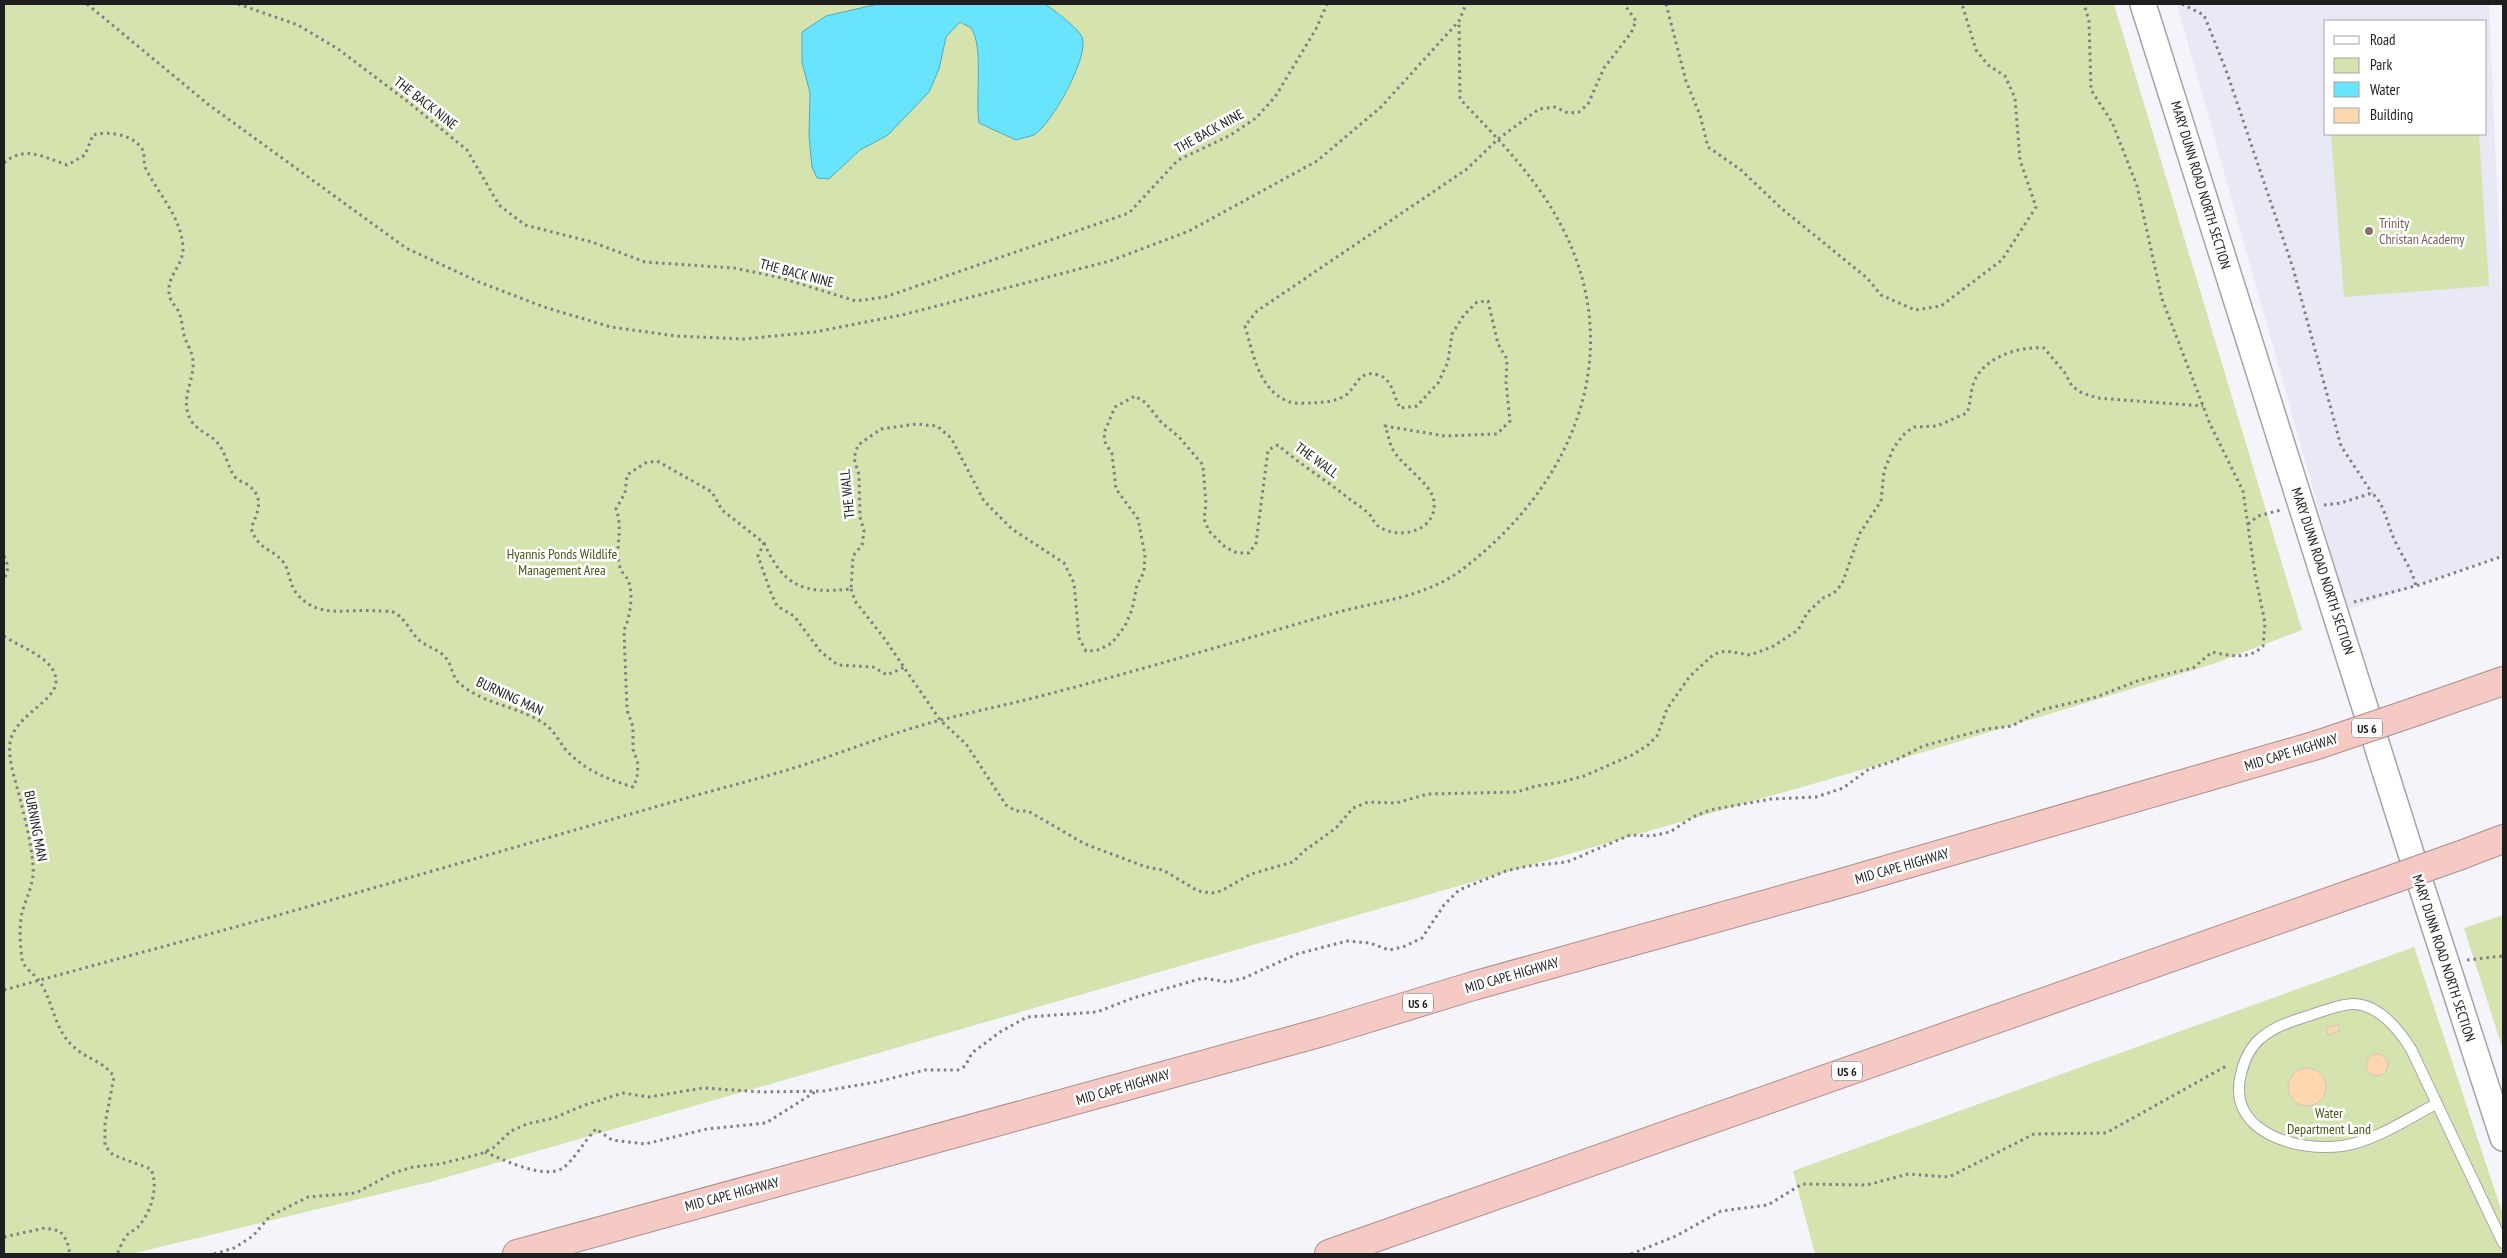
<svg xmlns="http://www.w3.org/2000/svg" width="2507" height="1258" font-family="'PT Sans Narrow',sans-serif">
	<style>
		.built { fill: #e9e8f5; fill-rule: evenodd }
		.green { fill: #d5e3af }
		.water { fill: #69e4fd; stroke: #52a9bb }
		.building { fill: #fed7ae; stroke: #cbc7c2 }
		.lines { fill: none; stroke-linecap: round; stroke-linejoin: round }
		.service-casing { stroke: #a3a3a8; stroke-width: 12 }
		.tertiary-casing { stroke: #a3a3a8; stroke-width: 28 }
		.motorway-casing { stroke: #aa8e8b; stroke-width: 30 }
		.path { stroke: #7f7f82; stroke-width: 3; stroke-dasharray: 2.5 4; stroke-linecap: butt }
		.service { stroke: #fff; stroke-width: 10 }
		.tertiary { stroke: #fff; stroke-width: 25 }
		.motorway { stroke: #f5cac4; stroke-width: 28 }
		.motorway-bridge-casing { stroke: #aa8e8b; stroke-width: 30; stroke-linecap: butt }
		.motorway-bridge { stroke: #f5cac4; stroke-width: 28 }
		.education-dot { fill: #8d6e63; stroke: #fff; stroke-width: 2 }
		.labels { text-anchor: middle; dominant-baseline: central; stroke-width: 5; stroke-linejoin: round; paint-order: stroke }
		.shield { fill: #fff; stroke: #626263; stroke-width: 1 }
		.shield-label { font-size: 12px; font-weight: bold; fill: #1e1e20 }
		.street-label { font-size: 14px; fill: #1e1e20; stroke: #fff }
		.education-label { font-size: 14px; fill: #785e54; stroke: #fff; text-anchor: start }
		.park-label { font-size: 14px; fill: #485517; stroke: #fff }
	</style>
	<rect width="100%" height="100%" fill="#f4f4fa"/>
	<!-- built -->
	<path class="built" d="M 2177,4 L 2489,4 L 2503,328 L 2503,555 L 2347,610 ZM 2326,21 L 2486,21 L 2486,134 L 2326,134 Z"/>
	<!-- green -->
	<path class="green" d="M 4,4 L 2114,4 L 2302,630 L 2213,664 L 1934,749 L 430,1182 L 131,1254 L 4,1254 Z
		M 2331,134 L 2479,134 L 2489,286 L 2344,297 Z
		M 2503,915 L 2503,1050 L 2464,928 Z
		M 2414,947 L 2503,1215 L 2503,1254 L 1815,1254 L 1793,1171 Z"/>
	<!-- water -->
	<path class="water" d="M 878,4 L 1045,4 C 1054,10 1078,28 1082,37 C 1090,56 1051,125 1034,135 C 1029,137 1021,138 1016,140 L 979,123 C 975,98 984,46 971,28 C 968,26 963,24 960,22 L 946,37 L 939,69 L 929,92 L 888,135 L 860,150 L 829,179 L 817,178 L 812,167 L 809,136 L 810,93 L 802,62 L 802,32 L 826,16 Z"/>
	<!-- building -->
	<path class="building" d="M 2338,1025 L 2340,1031 L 2328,1035 L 2326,1028 Z
		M2366 1065a11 11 0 1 1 22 0a11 11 0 1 1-22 0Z
		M2288 1087a19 19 0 1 1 38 0a19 19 0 1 1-38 0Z"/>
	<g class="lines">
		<!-- service casing -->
		<g class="service-casing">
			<path id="service" d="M 2436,1104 C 2407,1119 2375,1141 2342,1146 C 2298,1152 2226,1133 2241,1074 C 2244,1061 2250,1047 2261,1038 C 2277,1024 2300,1019 2320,1012 C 2330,1009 2342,1004 2353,1004 C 2378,1004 2399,1030 2411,1049 L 2503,1243"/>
		</g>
		<!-- tertiary casing -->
		<g class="tertiary-casing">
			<path id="tertiary" d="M 2143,4 L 2420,882 L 2503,1138"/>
		</g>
		<!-- motorway casing -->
		<g class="motorway-casing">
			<path id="motorway" d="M 2417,711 L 2503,681
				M 2461,855 L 2503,839
				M 517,1254 L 1326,1031 L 1473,986 L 1838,884 L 2317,745
				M 1329,1254 L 2365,889"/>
		</g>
		<!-- path -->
		<path class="path" d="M 87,4 L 209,105 L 406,248 L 479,282 L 544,307 L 611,327 L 676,336 L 744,339 L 815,332 L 902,315 L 1110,261 L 1189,231 L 1317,161 L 1381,107 L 1459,21 L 1466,4
			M 238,4 L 298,25 L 338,49 L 407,101 L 467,150 L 499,205 L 525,225 L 592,242 L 645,262 L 734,268 L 778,277 L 856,301 L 885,297 L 1129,213 L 1178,160 L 1229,136 L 1256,118 L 1275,97 L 1316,29 L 1327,4
			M 1666,4 L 1686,81 L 1700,115 L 1708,147 L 1741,170 L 1781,208 L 1867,278 L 1881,295 L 1915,310 L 1941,306 L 2002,260 L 2036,207 L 2020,160 L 2015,98 L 2005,76 L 1988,65 L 1976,50 L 1962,4
			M 2182,4 L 2204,15 L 2226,70 L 2293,268 L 2341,446 L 2372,493
			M 4,163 C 24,145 44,157 67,165 L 85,155 L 93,135 C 107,131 129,134 139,145 C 147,152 142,161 146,169 C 159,195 181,217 183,247 C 184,268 162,278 171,300 C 173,304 177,308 179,312 C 182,319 182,327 184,335 C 186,343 192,351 193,360 C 195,381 178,401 192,422 C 197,430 209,434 216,441 C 226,452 227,466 235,477 C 238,481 244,482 248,485 C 265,498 258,512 251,528 C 259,552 272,547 284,563 C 290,572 289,584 297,594 C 319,620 348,608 378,611 C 382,611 389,611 393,612 C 405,617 410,632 419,640 C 428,648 439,649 446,658 C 452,665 452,676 458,682 C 482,705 521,706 546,725 C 554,731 559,741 565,749 C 584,770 607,779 633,787 L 637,778 L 638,764 L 633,749 L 633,727 L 627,710 L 624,630 C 630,618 634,594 628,580 C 626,576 621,572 620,567 C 614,548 624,530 616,509 L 625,493 L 627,475 L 645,463 L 657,461 L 712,492 L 722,510 L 764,543 L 758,556 L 771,593 L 777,606 L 794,616 L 821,652 L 838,665 L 873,667 L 887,675 L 905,667
			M 2324,505 L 2341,503 L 2372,493 C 2386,506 2387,526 2396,543 C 2403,558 2412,569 2416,586
			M 2248,524 L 2258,516 L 2281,510
			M 764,543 C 784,587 803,594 851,589 L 853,556 L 862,545 L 864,531 L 860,517 L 859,475 L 854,458 L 858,445 L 881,429 L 917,424 L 937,426 L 951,438 L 984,501 L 1012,529 L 1064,563 L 1074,583 L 1079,638 L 1086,651 L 1098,650 L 1112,643 L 1125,626 L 1132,610 L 1137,585 L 1144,572 L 1145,555 L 1138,519 L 1116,489 L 1112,454 L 1105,442 L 1104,433 L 1115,407 L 1135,396 L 1146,403 L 1161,422 L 1179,437 L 1203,465 L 1206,504 L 1204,519 L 1209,531 L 1225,547 L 1237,553 L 1249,553 L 1256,543 L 1268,450 L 1278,445 C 1299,464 1325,479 1348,498 C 1355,503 1363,508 1369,514 C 1373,518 1374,523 1378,526 C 1399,541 1437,531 1434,502 C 1433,484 1400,465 1392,448 C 1389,441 1388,433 1385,426 L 1445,436 L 1497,434 L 1510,421 L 1506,382 L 1507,359 L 1498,344 L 1488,301 L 1477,302 L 1464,315 L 1452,334 L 1448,362 L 1438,383 L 1417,406 L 1400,408 C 1394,397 1392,378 1378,375 C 1358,369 1357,387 1346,395 C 1336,402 1324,402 1313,403 C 1306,403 1296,404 1290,402 C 1259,392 1253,353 1245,326 L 1257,311 L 1467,169 L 1498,139 L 1539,109 L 1555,107 L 1568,113 L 1579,112 L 1588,104 L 1604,68 L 1631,33 L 1636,21 L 1624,4
			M 4,556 C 8,563 9,571 4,578
			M 851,589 L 855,601 L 884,638 L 940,720 L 966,744 L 1006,805 L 1016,811 L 1028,811 L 1085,844 L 1146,867 L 1163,870 L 1198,891 L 1212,893 L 1221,891 L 1251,874 L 1293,862 L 1304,851 L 1336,828 L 1353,808 L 1368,802 L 1396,803 L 1428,794 L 1517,792 L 1536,786 L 1562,782 L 1584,776 L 1632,755 L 1648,745 L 1657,736 L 1667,709 L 1690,676 L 1714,654 L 1726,651 L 1750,655 L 1772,647 L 1798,630 L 1807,613 L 1823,598 L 1834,593 L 1842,584 L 1860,533 L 1881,501 L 1884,471 L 1894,447 L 1905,433 L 1914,427 L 1937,426 L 1967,413 C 1971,403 1970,392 1974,382 C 1984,357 2019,346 2044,348 L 2065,373 L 2072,386 L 2082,393 L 2098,398 L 2203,406
			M 2354,602 L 2419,585 L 2503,556
			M 4,636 C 19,647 56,658 56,681 C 56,702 14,715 10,743 C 8,761 15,778 19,795 C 25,818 31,841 33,865 C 35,882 26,898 22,913 C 19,926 20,945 22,959 C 24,969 35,974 40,982 C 54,1003 54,1031 75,1048 C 87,1059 105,1062 114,1077 L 105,1124 L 105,1146 L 113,1155 L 151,1169 C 159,1188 151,1212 138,1227 C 135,1230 131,1231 128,1234 C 123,1239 120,1248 117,1254
			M 2467,960 L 2503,956
			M 4,990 C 94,965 185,941 275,916 C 409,878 543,839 676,801 C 710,791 743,783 777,773 C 833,757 888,733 945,719 C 976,711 1006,705 1037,697 C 1134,672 1231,643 1328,615 C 1374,601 1425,599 1464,568 C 1571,486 1628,357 1563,229 C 1538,179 1498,139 1460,99 L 1459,21
			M 485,1152 C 504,1160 544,1180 563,1168 C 574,1160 585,1140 596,1129 L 612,1140 L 645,1144 L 707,1129 L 766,1123 L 815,1092
			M 4,1237 L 45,1228 L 60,1231 L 67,1241 L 70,1254
			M 214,1254 L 234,1248 L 253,1236 L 270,1216 L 308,1197 L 356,1193 L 393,1173 L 413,1167 L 440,1164 L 480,1154 L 493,1148 L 511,1131 L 527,1124 L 554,1118 L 582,1106 L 623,1093 L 649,1097 L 703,1088 L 762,1092 L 824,1091 L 876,1082 L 925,1070 L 958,1070 L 965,1066 L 972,1053 L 1000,1032 L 1027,1017 L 1097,1012 L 1133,998 L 1203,978 L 1227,982 L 1244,978 L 1297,954 L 1347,941 L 1370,943 L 1389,950 L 1403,947 L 1422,938 L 1444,905 L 1459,890 L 1506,871 L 1528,866 L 1567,862 L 1630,835 L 1651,836 L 1670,832 L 1693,817 L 1710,810 L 1771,799 L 1816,797 L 1843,788 L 1869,769 L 1894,761 L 1923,746 L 1986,729 L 2012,726 L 2041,710 L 2096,697 L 2140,680 L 2193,668 L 2212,652 C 2231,656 2249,660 2263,646 L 2265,623 L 2255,574 L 2243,491 L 2210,424 L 2162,299 L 2137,186 L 2112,122 L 2091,90 L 2089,21 L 2084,4
			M 1631,1254 L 1676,1236 L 1721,1211 L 1768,1205 L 1802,1184 L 1867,1185 L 1908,1174 L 1949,1177 L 2034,1134 L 2106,1133 L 2228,1065"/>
		<!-- service -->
		<use href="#service" class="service"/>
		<!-- tertiary -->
		<use href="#tertiary" class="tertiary"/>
		<!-- motorway -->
		<use href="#motorway" class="motorway"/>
		<!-- motorway-bridge casing -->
		<g class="motorway-bridge-casing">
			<path id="motorway-bridge" d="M 2317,745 L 2417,711
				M 2365,889 L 2461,855"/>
		</g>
		<!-- motorway-bridge -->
		<use href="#motorway-bridge" class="motorway-bridge"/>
	</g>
	<!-- markers -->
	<circle class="education-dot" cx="2369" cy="231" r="5"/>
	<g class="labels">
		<!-- shield labels -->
		<g class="shield">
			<rect x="2352" y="718.5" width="30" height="19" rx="4"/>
			<rect x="1403" y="993.5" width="30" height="19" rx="4"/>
			<rect x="1832" y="1061.5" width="30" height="19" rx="4"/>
		</g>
		<g class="shield-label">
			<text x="2367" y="728">US 6</text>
			<text x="1418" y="1003">US 6</text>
			<text x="1847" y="1071">US 6</text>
		</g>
		<!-- street labels -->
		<g class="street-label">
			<text transform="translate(426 103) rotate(38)">THE BACK NINE</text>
			<text transform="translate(1209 131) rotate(-29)">THE BACK NINE</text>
			<text transform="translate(2201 185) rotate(73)">MARY DUNN ROAD NORTH SECTION</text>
			<text transform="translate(797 273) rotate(15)">THE BACK NINE</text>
			<text transform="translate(1317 460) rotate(36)">THE WALL</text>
			<text transform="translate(847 494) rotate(-96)">THE WALL</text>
			<text transform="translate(2323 571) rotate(72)">MARY DUNN ROAD NORTH SECTION</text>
			<text transform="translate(510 696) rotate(25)">BURNING MAN</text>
			<text transform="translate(2291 752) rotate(-17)">MID CAPE HIGHWAY</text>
			<text transform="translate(36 826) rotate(79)">BURNING MAN</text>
			<text transform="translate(1902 866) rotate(-16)">MID CAPE HIGHWAY</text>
			<text transform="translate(2444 958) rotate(72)">MARY DUNN ROAD NORTH SECTION</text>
			<text transform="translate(1512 975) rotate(-16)">MID CAPE HIGHWAY</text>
			<text transform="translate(1123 1087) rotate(-16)">MID CAPE HIGHWAY</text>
			<text transform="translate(732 1194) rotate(-15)">MID CAPE HIGHWAY</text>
		</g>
		<!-- education labels -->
		<g class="education-label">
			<text x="2379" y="223">Trinity<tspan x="2379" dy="16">Christan Academy</tspan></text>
		</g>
		<!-- park labels -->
		<g class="park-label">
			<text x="562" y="554">Hyannis Ponds Wildlife<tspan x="562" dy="16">Management Area</tspan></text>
			<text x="2329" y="1113">Water<tspan x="2329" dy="16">Department Land</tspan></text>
		</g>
	</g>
	<!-- border -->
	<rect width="2507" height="1258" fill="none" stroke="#1e1e20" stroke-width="10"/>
	<!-- legend -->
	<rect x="2324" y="20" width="162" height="115" fill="#ffffff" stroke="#a5a5a6"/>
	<rect x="2334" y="36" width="25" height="8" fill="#ffffff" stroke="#a5a5a6"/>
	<text x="2370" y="45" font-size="15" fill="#1e1e20">Road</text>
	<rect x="2334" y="58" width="25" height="15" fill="#d5e3af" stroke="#a5a5a6"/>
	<text x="2370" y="70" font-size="15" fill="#1e1e20">Park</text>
	<rect x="2334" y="82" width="25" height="15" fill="#69e4fd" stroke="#a5a5a6"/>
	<text x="2370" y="95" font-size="15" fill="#1e1e20">Water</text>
	<rect x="2334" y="108" width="25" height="15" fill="#fed7ae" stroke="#a5a5a6"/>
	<text x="2370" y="120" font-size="15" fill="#1e1e20">Building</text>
</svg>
